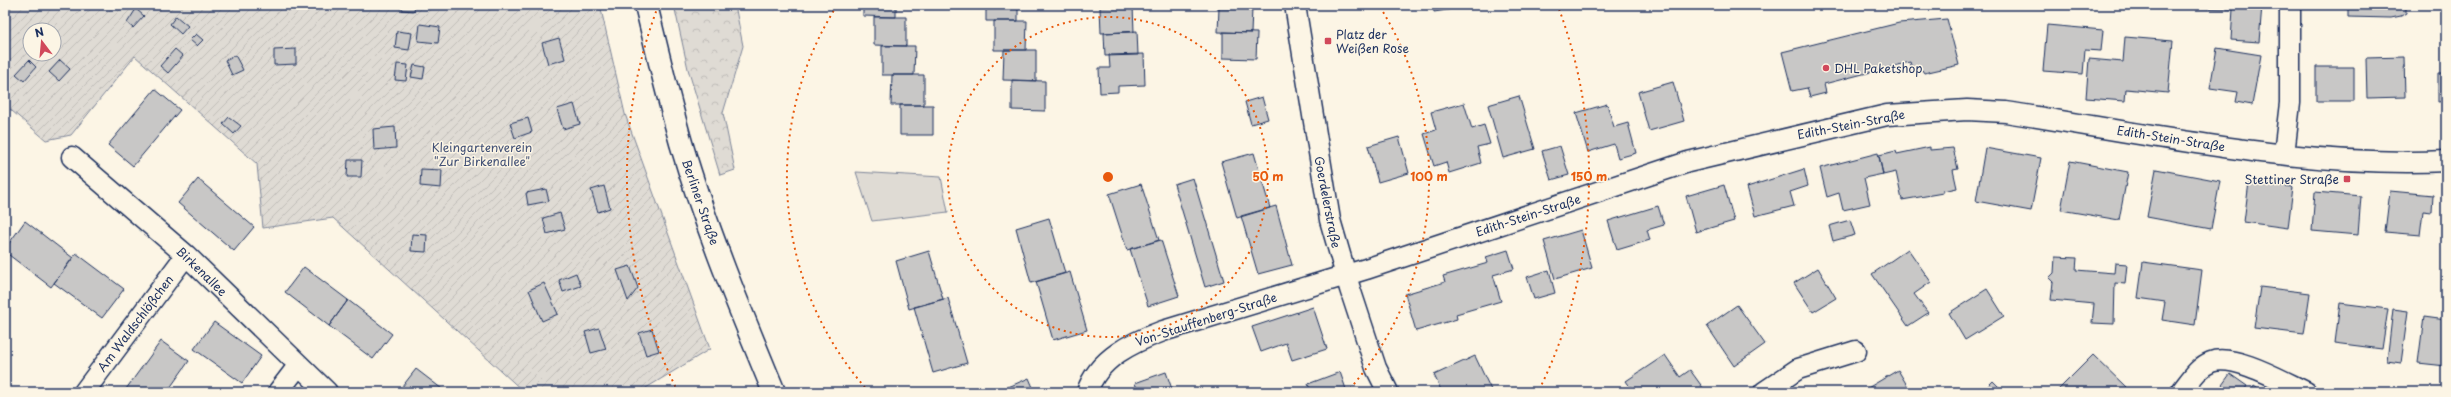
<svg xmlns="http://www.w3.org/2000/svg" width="2451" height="397" font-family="'Playpen Sans',sans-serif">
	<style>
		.forest { fill: url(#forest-crowns); stroke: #7d8599 }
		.park { fill: #dfdbd4; stroke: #7d8599 }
		.garden { fill: url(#garden-furrows); stroke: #7d8599; fill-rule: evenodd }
		.building { fill: #c8c7c6; stroke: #1b2f5e }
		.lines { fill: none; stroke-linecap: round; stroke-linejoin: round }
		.street-casing { stroke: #1b2f5e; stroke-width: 23 }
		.highway-casing { stroke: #1b2f5e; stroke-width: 25 }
		.street { stroke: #fcf5e5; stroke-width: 20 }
		.highway { stroke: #fcf5e5; stroke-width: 22 }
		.ring { fill: none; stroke: #e8590c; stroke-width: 2; stroke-dasharray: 2 4 }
		.poi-dot { fill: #d1495b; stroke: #fcf5e5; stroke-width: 1.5 }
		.labels { text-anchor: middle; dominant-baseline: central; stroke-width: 3; stroke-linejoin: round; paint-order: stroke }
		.poi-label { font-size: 12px; fill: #1b2f5e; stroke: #fcf5e5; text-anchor: start }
		.street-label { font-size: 12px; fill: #1b2f5e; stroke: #fcf5e5 }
		.park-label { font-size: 12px; fill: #425176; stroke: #fcf5e5 }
		.centre { fill: #e8590c; stroke: #fcf5e5; stroke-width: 2 }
		.ring-label { font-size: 12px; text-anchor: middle; font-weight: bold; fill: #e8590c; stroke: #fcf5e5; stroke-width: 3; stroke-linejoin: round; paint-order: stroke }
	</style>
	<defs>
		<pattern id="forest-crowns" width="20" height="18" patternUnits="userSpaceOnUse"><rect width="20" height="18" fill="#dfdbd4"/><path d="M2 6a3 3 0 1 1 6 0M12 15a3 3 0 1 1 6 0" fill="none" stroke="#bfbcb8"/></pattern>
		<pattern id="garden-furrows" width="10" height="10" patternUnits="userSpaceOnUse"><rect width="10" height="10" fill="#dfdbd4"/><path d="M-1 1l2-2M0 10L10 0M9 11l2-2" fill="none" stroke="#bfbcb8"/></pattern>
	</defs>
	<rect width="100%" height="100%" fill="#fcf5e5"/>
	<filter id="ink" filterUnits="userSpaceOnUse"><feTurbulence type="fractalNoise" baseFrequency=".025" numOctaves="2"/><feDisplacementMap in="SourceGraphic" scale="8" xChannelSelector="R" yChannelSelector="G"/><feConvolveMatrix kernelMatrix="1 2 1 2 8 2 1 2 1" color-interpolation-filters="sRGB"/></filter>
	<g filter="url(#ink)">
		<!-- forest -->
		<path class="forest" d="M 674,5 L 735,5 L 743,46 L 723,113 L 735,170 L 720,175 L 688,69 Z"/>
		<!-- park -->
		<path class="park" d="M 856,172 L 941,177 L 948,212 L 872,221 Z"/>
		<!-- garden -->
		<path class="garden" d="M 5,5 L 600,5 L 625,114 L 710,349 L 646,388 L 644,392 L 524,392 L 333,218 L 263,228 L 257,164 L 135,56 L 71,135 L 46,140 L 5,105 ZM 30,30 L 54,30 L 54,54 L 30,54 Z"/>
		<!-- building -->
		<path class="building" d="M 402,5 L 415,5 L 414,11 L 402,10 Z
			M 863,5 L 896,5 L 896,17 L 863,16 Z
			M 986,5 L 1018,5 L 1018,21 L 986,21 Z
			M 1216,5 L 1249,5 L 1249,9 L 1216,8 Z
			M 1433,5 L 1479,5 L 1434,12 Z
			M 2188,5 L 2262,5 L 2259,42 L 2231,40 L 2233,9 L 2187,8 Z
			M 2348,5 L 2406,5 L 2406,13 L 2401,16 L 2391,18 L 2348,17 Z
			M 1133,6 L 1134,32 L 1101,33 L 1100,7 Z
			M 1219,8 L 1252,9 L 1251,33 L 1218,32 Z
			M 136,9 L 144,16 L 133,28 L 127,23 Z
			M 2444,12 L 2446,13 L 2446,33 L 2444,33 Z
			M 176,16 L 188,26 L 181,34 L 170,24 Z
			M 874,17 L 906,17 L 906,46 L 874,45 Z
			M 1947,19 L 1959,65 L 1924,73 L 1922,70 L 1913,72 L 1910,62 L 1824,84 L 1826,93 L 1810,97 L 1807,88 L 1792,91 L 1782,52 L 1899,23 Z
			M 994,21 L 1027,21 L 1026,50 L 994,50 Z
			M 420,24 L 440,27 L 438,43 L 418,41 Z
			M 2047,25 L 2103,30 L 2101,51 L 2085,50 L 2083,74 L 2043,71 Z
			M 397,31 L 412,33 L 409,50 L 395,48 Z
			M 1137,31 L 1138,55 L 1105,56 L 1104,33 Z
			M 1223,32 L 1257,33 L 1256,59 L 1223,58 Z
			M 196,34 L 203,40 L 197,46 L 190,40 Z
			M 2125,37 L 2173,41 L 2168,93 L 2126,89 L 2125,101 L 2086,98 L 2089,59 L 2123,62 Z
			M 559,38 L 565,59 L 548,64 L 542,43 Z
			M 882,46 L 915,46 L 914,75 L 882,75 Z
			M 2217,48 L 2261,55 L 2252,105 L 2236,102 L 2238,92 L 2210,88 Z
			M 175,49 L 183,56 L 168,73 L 160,66 Z
			M 296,49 L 296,64 L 274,65 L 274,50 Z
			M 1004,50 L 1036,50 L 1036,81 L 1003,80 Z
			M 1144,54 L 1145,85 L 1118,86 L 1118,92 L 1100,93 L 1099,68 L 1110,68 L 1109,55 Z
			M 235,55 L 243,70 L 232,75 L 225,60 Z
			M 2404,57 L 2405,97 L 2367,98 L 2366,58 Z
			M 29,60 L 36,67 L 24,81 L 16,74 Z
			M 60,60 L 70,69 L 59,81 L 49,72 Z
			M 397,64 L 408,65 L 406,81 L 395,80 Z
			M 414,65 L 425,67 L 423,79 L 411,77 Z
			M 2316,67 L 2354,67 L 2354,101 L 2316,101 Z
			M 2438,73 L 2446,73 L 2446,101 L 2438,102 Z
			M 892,75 L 924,75 L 924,105 L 891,105 Z
			M 1012,80 L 1045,81 L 1045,111 L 1012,110 Z
			M 1673,82 L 1684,121 L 1649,131 L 1638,92 Z
			M 155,89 L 180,110 L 133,166 L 108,145 Z
			M 1519,96 L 1535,149 L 1503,158 L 1488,105 Z
			M 1262,97 L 1268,119 L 1251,124 L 1245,102 Z
			M 1464,103 L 1472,129 L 1484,125 L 1490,144 L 1477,147 L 1481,163 L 1449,173 L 1446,162 L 1434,166 L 1424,134 L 1436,130 L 1431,112 Z
			M 574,104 L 580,124 L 563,129 L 557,109 Z
			M 1607,104 L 1614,127 L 1628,123 L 1636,153 L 1618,158 L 1614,144 L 1588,152 L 1576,113 Z
			M 900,105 L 933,105 L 933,135 L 900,135 Z
			M 229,117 L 241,126 L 234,134 L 223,124 Z
			M 528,118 L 532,132 L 515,138 L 510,123 Z
			M 395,127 L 396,148 L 374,150 L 373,129 Z
			M 1399,137 L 1409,173 L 1378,182 L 1368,146 Z
			M 1560,146 L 1569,175 L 1551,180 L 1542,151 Z
			M 1930,147 L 1930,150 L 1953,148 L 1958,169 L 1953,170 L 1957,188 L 1943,191 L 1943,193 L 1902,200 L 1896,172 L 1883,175 L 1879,155 L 1896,151 L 1897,154 Z
			M 1985,148 L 2041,158 L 2031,211 L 1976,201 Z
			M 1254,153 L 1270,208 L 1237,218 L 1221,162 Z
			M 1878,153 L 1883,174 L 1864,178 L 1870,204 L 1843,210 L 1839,193 L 1827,197 L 1820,168 Z
			M 348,160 L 362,160 L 361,177 L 347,177 Z
			M 2070,161 L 2128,172 L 2119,220 L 2061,210 Z
			M 421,169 L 442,170 L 441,188 L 420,186 Z
			M 1804,169 L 1808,186 L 1790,192 L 1794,206 L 1755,216 L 1747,187 Z
			M 2156,169 L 2220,181 L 2211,229 L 2147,217 Z
			M 1193,178 L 1224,281 L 1205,287 L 1174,184 Z
			M 198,179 L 254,227 L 234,251 L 178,203 Z
			M 2249,182 L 2293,187 L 2288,228 L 2244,222 Z
			M 1141,184 L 1159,240 L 1127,250 L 1109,194 Z
			M 1724,185 L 1734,221 L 1696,232 L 1686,196 Z
			M 604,186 L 610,208 L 598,212 L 591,190 Z
			M 546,189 L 549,201 L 528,205 L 526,193 Z
			M 2390,191 L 2433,195 L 2432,212 L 2423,211 L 2420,235 L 2385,232 Z
			M 2315,192 L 2361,196 L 2358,235 L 2312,231 Z
			M 1276,206 L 1292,265 L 1258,274 L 1241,216 Z
			M 1658,206 L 1664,225 L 1647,230 L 1650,240 L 1617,250 L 1608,221 Z
			M 560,213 L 565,229 L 547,234 L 543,218 Z
			M 1049,218 L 1065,273 L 1031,283 L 1016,228 Z
			M 1850,220 L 1855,235 L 1833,241 L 1829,226 Z
			M 25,221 L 73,258 L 51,287 L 5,252 L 5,249 Z
			M 1581,230 L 1592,268 L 1555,279 L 1544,241 Z
			M 412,234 L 427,235 L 426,252 L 411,251 Z
			M 1161,240 L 1179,296 L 1148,306 L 1130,249 Z
			M 1908,249 L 1931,282 L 1914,294 L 1928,313 L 1908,326 L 1872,274 Z
			M 1508,250 L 1514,269 L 1493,275 L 1501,301 L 1456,314 L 1457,319 L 1416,331 L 1405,294 L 1445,282 L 1443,276 L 1488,263 L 1486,257 Z
			M 929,251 L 943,299 L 909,309 L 896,261 Z
			M 76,253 L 124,289 L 102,318 L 54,283 Z
			M 2055,257 L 2077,258 L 2076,270 L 2114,273 L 2115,263 L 2127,264 L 2125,284 L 2115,283 L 2114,324 L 2092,323 L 2094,304 L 2051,300 L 2053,282 L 2049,278 L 2054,273 Z
			M 2143,262 L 2202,270 L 2195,325 L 2162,320 L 2165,302 L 2138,298 Z
			M 630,266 L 638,288 L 628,301 L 617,270 Z
			M 304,267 L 348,300 L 329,326 L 285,292 Z
			M 1818,268 L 1836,298 L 1813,312 L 1794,283 Z
			M 1549,270 L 1555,293 L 1534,299 L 1527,277 Z
			M 1070,272 L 1087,330 L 1053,340 L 1036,282 Z
			M 576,273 L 581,286 L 563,292 L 559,280 Z
			M 544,283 L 558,314 L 542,321 L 529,290 Z
			M 2260,287 L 2310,293 L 2304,334 L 2254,328 Z
			M 2443,288 L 2446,288 L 2446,304 L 2441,303 Z
			M 1987,289 L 2004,316 L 1965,340 L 1949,313 Z
			M 948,298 L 967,363 L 933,373 L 914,307 Z
			M 348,300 L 392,334 L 373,359 L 329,326 Z
			M 2340,303 L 2388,309 L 2382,349 L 2335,343 Z
			M 1737,305 L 1765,344 L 1734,366 L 1707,326 Z
			M 1313,307 L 1327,349 L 1292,360 L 1286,343 L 1261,352 L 1252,327 Z
			M 2393,309 L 2408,311 L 2401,363 L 2387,361 Z
			M 2424,317 L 2446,320 L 2446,366 L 2418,363 Z
			M 214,322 L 261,356 L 242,383 L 194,349 Z
			M 599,328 L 606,349 L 591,353 L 585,332 Z
			M 652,329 L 659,351 L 646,355 L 639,333 Z
			M 161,341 L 189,361 L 167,392 L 131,392 L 126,389 Z
			M 1665,355 L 1680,377 L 1690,370 L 1706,392 L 1626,392 L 1631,388 L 1626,381 Z
			M 2093,355 L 2126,387 L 2121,392 L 2060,392 L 2058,390 Z
			M 1475,356 L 1492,392 L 1442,392 L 1434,375 Z
			M 416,369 L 446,392 L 398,392 Z
			M 1898,370 L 1911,392 L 1861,392 Z
			M 1166,372 L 1173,392 L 1138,392 L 1135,383 Z
			M 1340,372 L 1347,392 L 1311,392 L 1308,384 Z
			M 2230,374 L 2247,386 L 2243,392 L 2217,392 Z
			M 1029,378 L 1035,392 L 997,392 Z
			M 1993,381 L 2004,392 L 1982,392 Z
			M 2254,385 L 2264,392 L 2250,392 Z"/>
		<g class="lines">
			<!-- street casing -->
			<g class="street-casing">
				<path id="street" d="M 1295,5 L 1330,220 L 1350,289 L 1376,368 L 1388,392
					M 2284,154 L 2290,103 L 2290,5
					M 72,157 L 186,255 L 327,392
					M 84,392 L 186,255
					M 278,392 L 298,366
					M 1087,392 C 1098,358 1133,342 1163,331 L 1366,269 L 1688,162 L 1887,115 L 1967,110 L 2006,112 C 2148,134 2302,168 2446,161
					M 1764,392 L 1798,369 L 1856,351
					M 2181,392 C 2190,381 2198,367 2211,362 C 2234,353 2284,382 2306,392"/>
			</g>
			<!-- highway casing -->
			<g class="highway-casing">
				<path id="highway" d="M 646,5 C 657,51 668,97 681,143 C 706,228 740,310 774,392"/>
			</g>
			<!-- street -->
			<use href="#street" class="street"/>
			<!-- highway -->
			<use href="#highway" class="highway"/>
		</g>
	</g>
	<!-- distance rings -->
	<g class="ring">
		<circle cx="1108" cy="177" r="160"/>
		<path d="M869 392A321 321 0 0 1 836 7M1380 7A321 321 0 0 1 1347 392"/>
		<path d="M678 392A481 481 0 0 1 657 9M1559 9A481 481 0 0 1 1538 392"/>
	</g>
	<!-- markers -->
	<g class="poi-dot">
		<rect x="1324" y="37" width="8" height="8" rx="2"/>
		<circle cx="1826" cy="68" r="4"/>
		<rect x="2343" y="175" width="8" height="8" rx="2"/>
	</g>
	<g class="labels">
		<!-- poi labels -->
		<g class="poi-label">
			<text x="1336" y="34">Platz der<tspan x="1336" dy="14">Weißen Rose</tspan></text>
			<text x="1834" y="68">DHL Paketshop</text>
			<text x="2339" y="179" text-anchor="end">Stettiner Straße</text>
		</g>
		<!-- street labels -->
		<g class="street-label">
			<text transform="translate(1851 124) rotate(-11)">Edith-Stein-Straße</text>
			<text transform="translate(2171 138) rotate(9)">Edith-Stein-Straße</text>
			<text transform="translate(701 202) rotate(71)">Berliner Straße</text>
			<text transform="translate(1328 202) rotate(79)">Goerdelerstraße</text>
			<text transform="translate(1528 215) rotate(-18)">Edith-Stein-Straße</text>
			<text transform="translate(202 271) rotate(44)">Birkenallee</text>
			<text transform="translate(1206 319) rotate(-18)">Von-Stauffenberg-Straße</text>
			<text transform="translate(135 323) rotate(-53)">Am Waldschlößchen</text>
		</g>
		<!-- park labels -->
		<g class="park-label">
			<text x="482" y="147">Kleingartenverein<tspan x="482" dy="14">"Zur Birkenallee"</tspan></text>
		</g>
	</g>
	<circle cx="1108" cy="177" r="6" class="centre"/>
	<g class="ring-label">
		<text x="1268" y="181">50 m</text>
		<text x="1429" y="181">100 m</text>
		<text x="1589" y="181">150 m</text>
	</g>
	<!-- margin -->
	<rect width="2451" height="397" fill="none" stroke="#fcf5e5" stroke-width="20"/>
	<rect x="10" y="10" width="2431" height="377" fill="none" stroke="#1b2f5e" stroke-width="1.5" filter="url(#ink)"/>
	<!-- north arrow -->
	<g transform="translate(42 42) rotate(344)"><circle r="19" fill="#fcf5e5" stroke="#a2a6af"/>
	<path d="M0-3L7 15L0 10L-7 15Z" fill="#d1495b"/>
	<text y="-6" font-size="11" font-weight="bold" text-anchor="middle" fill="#1b2f5e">N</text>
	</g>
</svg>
